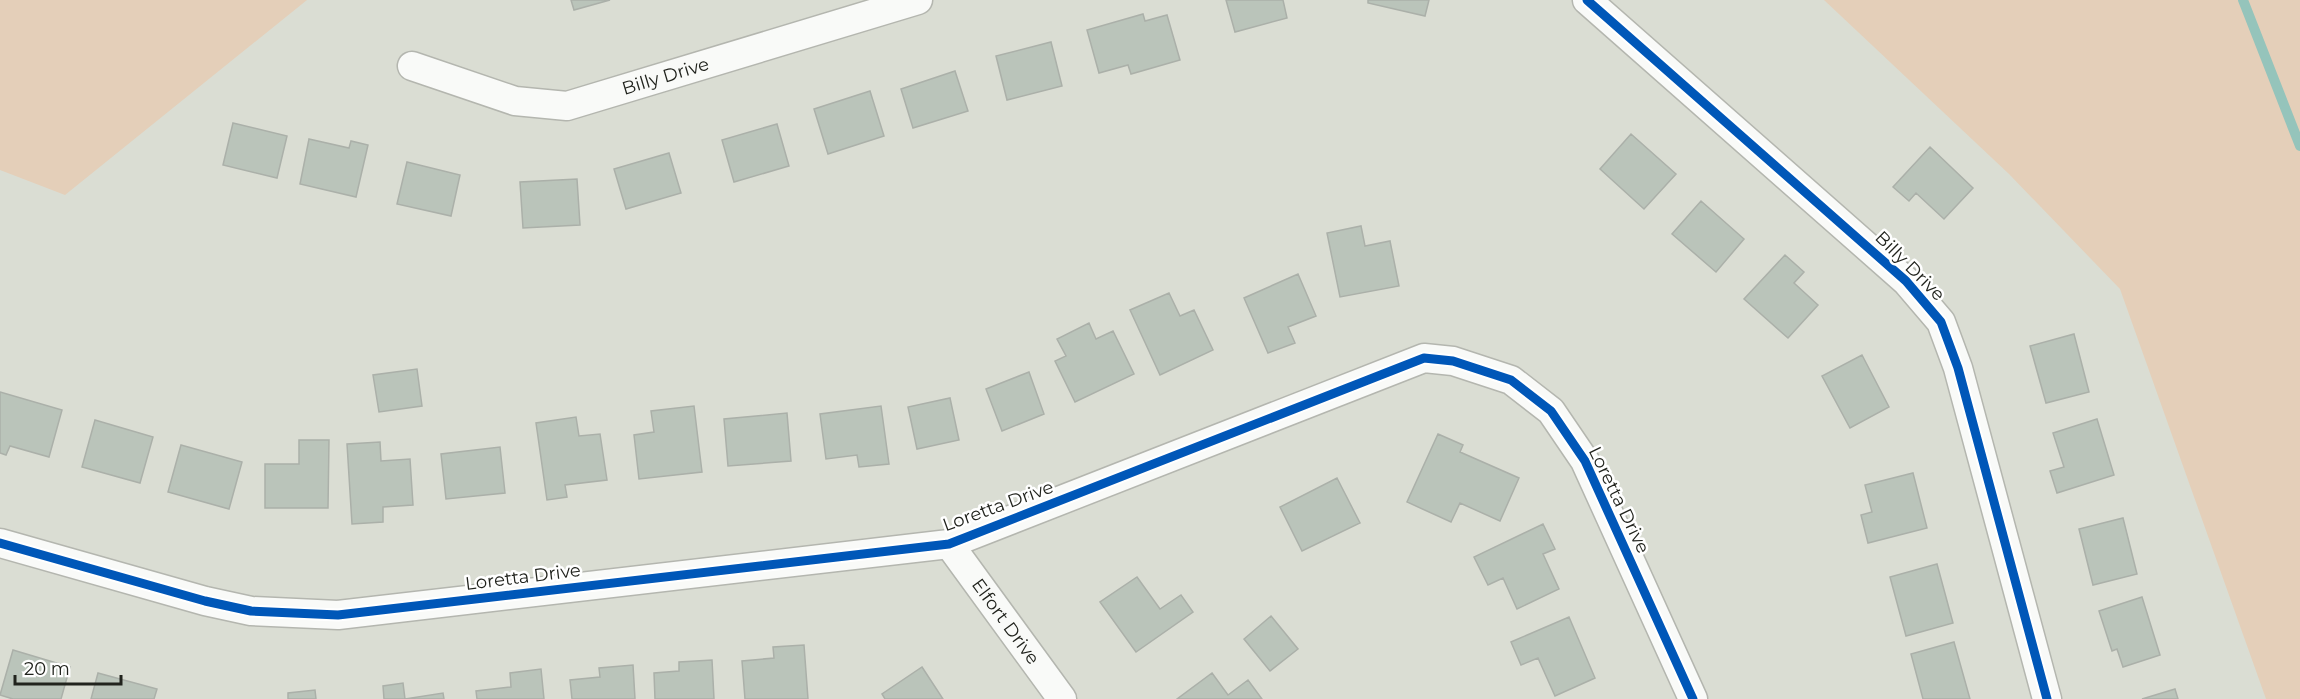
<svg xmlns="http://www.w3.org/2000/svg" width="2300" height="699" font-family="Montserrat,sans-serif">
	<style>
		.green { fill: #e4cfb9 }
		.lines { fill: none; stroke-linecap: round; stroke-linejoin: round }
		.stream { stroke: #95c4bb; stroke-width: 10 }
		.building { fill: #bac4ba; stroke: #abb0a9; stroke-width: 1.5 }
		.street-casing { stroke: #b4b6af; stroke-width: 31 }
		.street { stroke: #f9faf8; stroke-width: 28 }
		.cycleway-casing { stroke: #fff; stroke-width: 13 }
		.cycleway { stroke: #0057b8; stroke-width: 9 }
		.labels { text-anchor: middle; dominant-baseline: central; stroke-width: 5; stroke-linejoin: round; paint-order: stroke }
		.street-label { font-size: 18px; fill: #21231d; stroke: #fff }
	</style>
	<rect width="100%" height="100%" fill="#daddd3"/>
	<!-- green -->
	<path class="green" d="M 0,0 L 307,0 L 65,195 L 0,170 Z
		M 1824,0 L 2300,0 L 2300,699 L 2266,699 L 2120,289 L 2009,174 Z"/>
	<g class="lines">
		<!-- stream -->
		<path class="stream" d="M 2243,0 L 2300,146"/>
	</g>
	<!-- building -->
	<path class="building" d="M 571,0 L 610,0 L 574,10 Z
		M 1226,0 L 1283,0 L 1287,18 L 1235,32 Z
		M 1368,0 L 1429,0 L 1425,16 L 1368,3 Z
		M 1143,14 L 1145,21 L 1167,15 L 1180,60 L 1131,74 L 1128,65 L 1099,73 L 1087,30 Z
		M 1051,42 L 1062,86 L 1007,100 L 996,56 Z
		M 955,71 L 968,111 L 913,128 L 901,89 Z
		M 870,91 L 884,136 L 828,154 L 814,109 Z
		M 233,123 L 287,136 L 277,178 L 223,165 Z
		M 777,124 L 789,166 L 734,182 L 722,140 Z
		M 1631,134 L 1676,174 L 1644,209 L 1600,169 Z
		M 309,139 L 349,148 L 351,141 L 368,145 L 356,197 L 300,184 Z
		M 1930,147 L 1973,188 L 1944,219 L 1916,193 L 1909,201 L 1893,187 Z
		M 669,153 L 681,193 L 626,209 L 614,169 Z
		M 407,162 L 460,175 L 451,216 L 397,204 Z
		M 577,179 L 580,225 L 523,228 L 520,182 Z
		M 1701,201 L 1744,239 L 1716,272 L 1672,234 Z
		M 1361,226 L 1365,246 L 1390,241 L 1399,286 L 1340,297 L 1327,233 Z
		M 1785,255 L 1804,272 L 1794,283 L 1818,305 L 1788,338 L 1744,299 Z
		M 1298,274 L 1316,316 L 1288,327 L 1295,343 L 1268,353 L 1244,298 Z
		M 1169,293 L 1180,316 L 1194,310 L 1213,350 L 1160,375 L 1130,310 Z
		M 1089,323 L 1096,339 L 1113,331 L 1134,374 L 1075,402 L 1055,361 L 1066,356 L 1057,339 Z
		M 2074,334 L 2089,392 L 2046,403 L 2030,346 Z
		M 1862,355 L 1889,407 L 1850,428 L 1822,376 Z
		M 417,369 L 422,406 L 379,412 L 373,375 Z
		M 1029,372 L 1044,414 L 1002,431 L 986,389 Z
		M 0,392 L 62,410 L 49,457 L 10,446 L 6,455 L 0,453 Z
		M 950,398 L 959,440 L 917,449 L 908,407 Z
		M 694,406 L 702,472 L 639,479 L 634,435 L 654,432 L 651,411 Z
		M 881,406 L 889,464 L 859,467 L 857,455 L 826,459 L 820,414 Z
		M 787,413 L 791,461 L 728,466 L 724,419 Z
		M 576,417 L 579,436 L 600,434 L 607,480 L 565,485 L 567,497 L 547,500 L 536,423 Z
		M 2097,419 L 2114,475 L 2057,493 L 2050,471 L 2064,467 L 2053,433 Z
		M 95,420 L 153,437 L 140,483 L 82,467 Z
		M 1438,434 L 1463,445 L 1460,452 L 1519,478 L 1500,521 L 1460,503 L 1451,522 L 1407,502 Z
		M 299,440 L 329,440 L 328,508 L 265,508 L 265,464 L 299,464 Z
		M 380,442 L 381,461 L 410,459 L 413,505 L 383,507 L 383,522 L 352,524 L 347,444 Z
		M 181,445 L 242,462 L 229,509 L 168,492 Z
		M 500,447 L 505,493 L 446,499 L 441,454 Z
		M 1913,473 L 1927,528 L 1868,543 L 1861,515 L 1872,512 L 1865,485 Z
		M 1337,478 L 1360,523 L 1302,551 L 1280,507 Z
		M 2123,518 L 2137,574 L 2093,585 L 2079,529 Z
		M 1543,524 L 1555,549 L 1543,554 L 1559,589 L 1517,609 L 1503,578 L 1488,585 L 1474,557 Z
		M 1937,564 L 1953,623 L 1906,636 L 1890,577 Z
		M 1137,577 L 1160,609 L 1181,595 L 1193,612 L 1136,652 L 1100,602 Z
		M 2142,597 L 2160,655 L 2123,667 L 2117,649 L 2112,651 L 2099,611 Z
		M 1271,616 L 1298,649 L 1270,671 L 1244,639 Z
		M 1569,617 L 1595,678 L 1555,696 L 1538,658 L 1521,665 L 1511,642 Z
		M 1954,642 L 1970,699 L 1923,699 L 1911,654 Z
		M 804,645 L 808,699 L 745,699 L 742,661 L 774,658 L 773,647 Z
		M 13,650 L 70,667 L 61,699 L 13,699 L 0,695 Z
		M 712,660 L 714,699 L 655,699 L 654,673 L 679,671 L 679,662 Z
		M 633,665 L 635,699 L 572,699 L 570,680 L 600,677 L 599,668 Z
		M 922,667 L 943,699 L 885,699 L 882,694 Z
		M 541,669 L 544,699 L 477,699 L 476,691 L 511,687 L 510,673 Z
		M 98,673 L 157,689 L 154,699 L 91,699 Z
		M 1212,673 L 1228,695 L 1248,680 L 1262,699 L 1177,699 Z
		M 403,683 L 405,699 L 384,699 L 383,686 Z
		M 2175,689 L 2178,699 L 2142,699 Z
		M 315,690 L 316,699 L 288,699 L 288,693 Z
		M 443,693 L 444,699 L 405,699 Z"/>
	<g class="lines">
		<!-- street casing -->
		<g class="street-casing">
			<g id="street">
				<path d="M 1587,0 L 1906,281 L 1941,322 L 1958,368 L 2047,699"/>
				<path id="s1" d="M 412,66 L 515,101 L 567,106 L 918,0"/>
				<path d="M 0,543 L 205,601 L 251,611 L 338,615 L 949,544 L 1424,358 L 1453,361 L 1511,380 L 1551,411 L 1585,461 L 1693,699"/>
				<path id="s2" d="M 949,544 L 1062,699"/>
			</g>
		</g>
		<!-- street -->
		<use href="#street" class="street"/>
		<!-- cycleway casing -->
		<g class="cycleway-casing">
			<path id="cycleway" d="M 1587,0 L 1906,281 L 1941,322 L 1958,368 L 2047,699
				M 0,543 L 205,601 L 251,611 L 338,615 L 949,544 L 1424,358 L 1453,361 L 1511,380 L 1551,411 L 1585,461 L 1693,699"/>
		</g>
		<!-- cycleway -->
		<use href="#cycleway" class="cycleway"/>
	</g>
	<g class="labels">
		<!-- street labels -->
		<g class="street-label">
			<text stroke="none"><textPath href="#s1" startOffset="264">Billy Drive</textPath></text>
			<text transform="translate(1910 266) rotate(45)">Billy Drive</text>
			<text transform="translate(1619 500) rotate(64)">Loretta Drive</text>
			<text transform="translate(998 506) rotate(-20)">Loretta Drive</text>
			<text transform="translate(523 577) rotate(-7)">Loretta Drive</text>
			<text stroke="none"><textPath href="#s2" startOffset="96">Elfort Drive</textPath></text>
		</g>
	</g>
	<!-- scale -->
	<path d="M15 675v9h106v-9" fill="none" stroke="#21231d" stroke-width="3"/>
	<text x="24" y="675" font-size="18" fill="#21231d" stroke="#ffffff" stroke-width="4.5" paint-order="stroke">20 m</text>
</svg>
